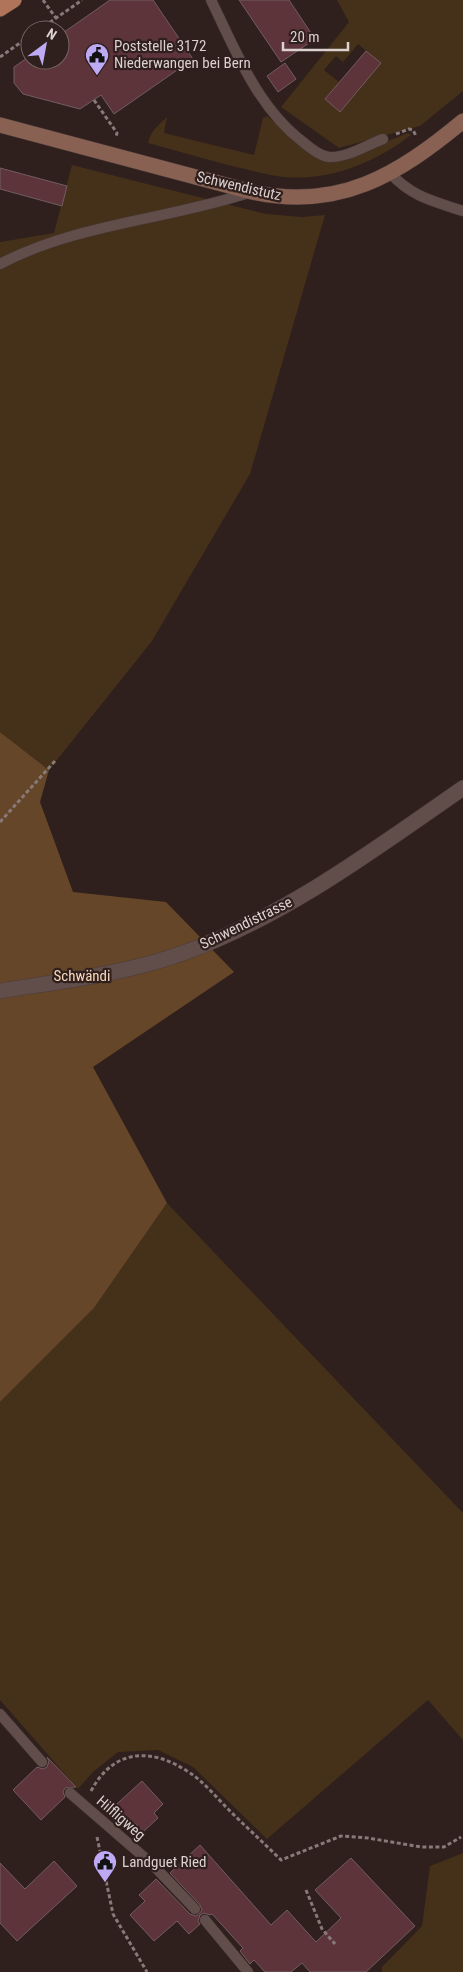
<svg xmlns="http://www.w3.org/2000/svg" width="463" height="1972" font-family="'Roboto Condensed',sans-serif">
	<style>
		.green { fill: #45301a; fill-rule: evenodd }
		.forest { fill: #654628 }
		.building { fill: #5e343b; stroke: #715d5f }
		.lines { fill: none; stroke-linecap: round; stroke-linejoin: round }
		.lane-casing { stroke: #4a3c3b; stroke-width: 11 }
		.street-casing { stroke: #4a3c3b; stroke-width: 16 }
		.secondary-casing { stroke: #4a3c3b; stroke-width: 16 }
		.primary-casing { stroke: #4a3c3b; stroke-width: 16 }
		.path { stroke: #877a78; stroke-width: 3; stroke-dasharray: 4 2.5; stroke-linecap: butt }
		.lane { stroke: #614e4b; stroke-width: 10 }
		.street { stroke: #614e4b; stroke-width: 15 }
		.secondary { stroke: #886152; stroke-width: 15 }
		.primary { stroke: #af745a; stroke-width: 15 }
		.labels { text-anchor: middle; dominant-baseline: central; stroke-width: 4.5; stroke-linejoin: round; paint-order: stroke }
		.poi-label { font-size: 15px; fill: #dcd1cf; stroke: #2f1f1d; text-anchor: start }
		.street-label { font-size: 15px; fill: #dcd1cf; stroke: #2f1f1d }
		.park-label { font-size: 15px; fill: #fad8ba; stroke: #2f1f1d }
	</style>
	<rect width="100%" height="100%" fill="#2f1f1d"/>
	<!-- green -->
	<path class="green" d="M 337,0 L 463,0 L 463,91 L 420,126 L 339,148 L 281,107 L 349,22 ZM 358,44 L 380,63 L 340,112 L 325,99 L 339,82 L 324,70 L 336,56 L 343,62 Z
		M 267,116 L 321,159 L 380,144 L 408,133 L 411,135 C 373,165 320,185 271,175 C 230,167 189,154 148,143 C 150,132 159,124 167,117 L 164,133 L 254,155 L 263,118 Z
		M 72,165 L 266,214 L 302,217 L 325,215 L 250,474 L 152,641 L 49,770 L 0,732 L 0,242 L 54,233 Z
		M 167,1203 L 463,1513 L 463,1740 L 428,1700 L 267,1839 L 193,1767 L 158,1750 L 118,1752 L 93,1772 L 78,1789 L 0,1700 L 0,1402 L 94,1308 Z
		M 463,1853 L 463,1972 L 382,1972 L 382,1967 L 422,1926 L 430,1866 Z"/>
	<!-- forest -->
	<path class="forest" d="M 0,732 L 49,770 L 40,802 L 73,892 L 166,902 L 234,972 L 93,1067 L 167,1203 L 94,1308 L 0,1402 Z"/>
	<!-- building -->
	<path class="building" d="M 110,0 L 153,0 L 193,59 L 114,114 L 101,95 L 80,109 L 23,94 L 14,83 L 14,67 L 30,56 L 30,60 L 60,60 L 60,35 Z
		M 239,0 L 289,0 L 315,39 L 281,62 Z
		M 366,51 L 381,63 L 340,112 L 325,99 Z
		M 285,63 L 296,79 L 278,92 L 267,76 Z
		M 0,168 L 67,186 L 62,206 L 0,189 Z
		M 47,1757 L 76,1787 L 65,1788 L 63,1792 L 65,1797 L 41,1820 L 13,1790 L 37,1767 L 43,1769 L 47,1767 L 49,1761 Z
		M 142,1781 L 163,1804 L 154,1813 L 158,1818 L 143,1832 L 135,1823 L 132,1826 L 126,1819 L 119,1826 L 107,1813 Z
		M 200,1845 L 271,1925 L 287,1910 L 316,1942 L 341,1918 L 315,1890 L 351,1858 L 415,1926 L 366,1972 L 310,1972 L 302,1963 L 291,1972 L 265,1972 L 254,1960 L 250,1964 L 240,1951 L 243,1948 L 212,1914 L 210,1915 L 204,1913 L 200,1915 L 198,1921 L 200,1924 L 189,1934 L 177,1921 L 154,1941 L 130,1915 L 145,1901 L 139,1895 L 156,1879 L 190,1914 L 196,1916 L 199,1914 L 202,1910 L 200,1905 L 170,1873 Z
		M 54,1861 L 77,1886 L 17,1941 L 0,1923 L 0,1863 L 25,1889 Z"/>
	<g class="lines">
		<!-- lane casing -->
		<g class="lane-casing">
			<path id="lane" d="M 211,0 C 236,51 257,107 303,142 C 310,148 320,156 329,157 C 347,158 367,145 383,139
				M 390,173 C 412,197 433,201 463,211
				M 0,264 C 78,223 168,220 251,192
				M 0,1714 L 42,1762
				M 70,1793 L 152,1864 L 195,1909
				M 205,1920 L 248,1972"/>
		</g>
		<!-- street casing -->
		<g class="street-casing">
			<path id="street" d="M 0,991 C 62,981 126,974 186,952 C 287,915 375,849 463,788"/>
		</g>
		<!-- secondary casing -->
		<g class="secondary-casing">
			<path id="secondary" d="M 0,125 L 252,192 C 339,211 398,175 463,121"/>
		</g>
		<!-- primary casing -->
		<g class="primary-casing">
			<path id="primary" d="M 0,9 L 14,0"/>
		</g>
		<!-- path -->
		<path class="path" d="M 43,0 L 56,18
			M 45,26 L 48,30
			M 39,30 L 82,0
			M 0,57 L 30,36
			M 94,100 L 117,133 L 116,137
			M 396,134 L 409,129 L 413,130 L 416,136
			M 0,822 L 55,761
			M 91,1791 C 114,1748 152,1747 190,1773 C 204,1782 217,1798 229,1810 C 246,1827 264,1843 281,1860 L 341,1836 L 368,1838 L 421,1847 L 444,1847 L 461,1837
			M 97,1837 L 113,1914 L 147,1972
			M 306,1890 L 322,1929 L 335,1944"/>
		<!-- lane -->
		<use href="#lane" class="lane"/>
		<!-- street -->
		<use href="#street" class="street"/>
		<!-- secondary -->
		<use href="#secondary" class="secondary"/>
		<!-- primary -->
		<use href="#primary" class="primary"/>
	</g>
	<!-- icons -->
	<defs>
		<g id="civic-pin" transform="scale(1.25)"><path d="M0 17L-7.5 6A9.5 9.5 0 1 1 7.5 6Z" fill="#bea9f4" stroke="#2f1f1d"/><path d="M-.6-6.5H3V-4.5H.6V-3L4-1V1h2V6H-6V1h2V-1L-.6-3ZM-1.2 2.5V6h2.4V2.5Z" fill="#111"/></g>
	</defs>
	<g fill-rule="evenodd">
		<use href="#civic-pin" x="97" y="55"/>
		<use href="#civic-pin" x="105" y="1862"/>
	</g>
	<g class="labels">
		<!-- poi labels -->
		<g class="poi-label">
			<text x="114" y="46">Poststelle 3172<tspan x="114" dy="17">Niederwangen bei Bern</tspan></text>
			<text x="122" y="1862">Landguet Ried</text>
		</g>
		<!-- street labels -->
		<g class="street-label">
			<text transform="translate(239 186) rotate(13)">Schwendistutz</text>
			<text transform="translate(246 923) rotate(-26)">Schwendistrasse</text>
			<text transform="translate(121 1818) rotate(41)">Hilfligweg</text>
		</g>
		<!-- park labels -->
		<g class="park-label">
			<text x="82" y="976">Schwändi</text>
		</g>
	</g>
	<!-- north arrow -->
	<g transform="translate(45 45) rotate(32)"><circle r="24" fill="#2f1f1d" stroke="#746664"/>
	<path d="M0-4L9 19L0 12L-9 19Z" fill="#bea9f4"/>
	<text y="-8" font-size="14" font-weight="bold" text-anchor="middle" fill="#dcd1cf">N</text>
	</g>
	<!-- scale -->
	<path d="M283 42v8h65v-8" fill="none" stroke="#dcd1cf" stroke-width="2.5"/>
	<text x="290" y="42" font-size="15" fill="#dcd1cf" stroke="#2f1f1d" stroke-width="4" paint-order="stroke">20 m</text>
</svg>
